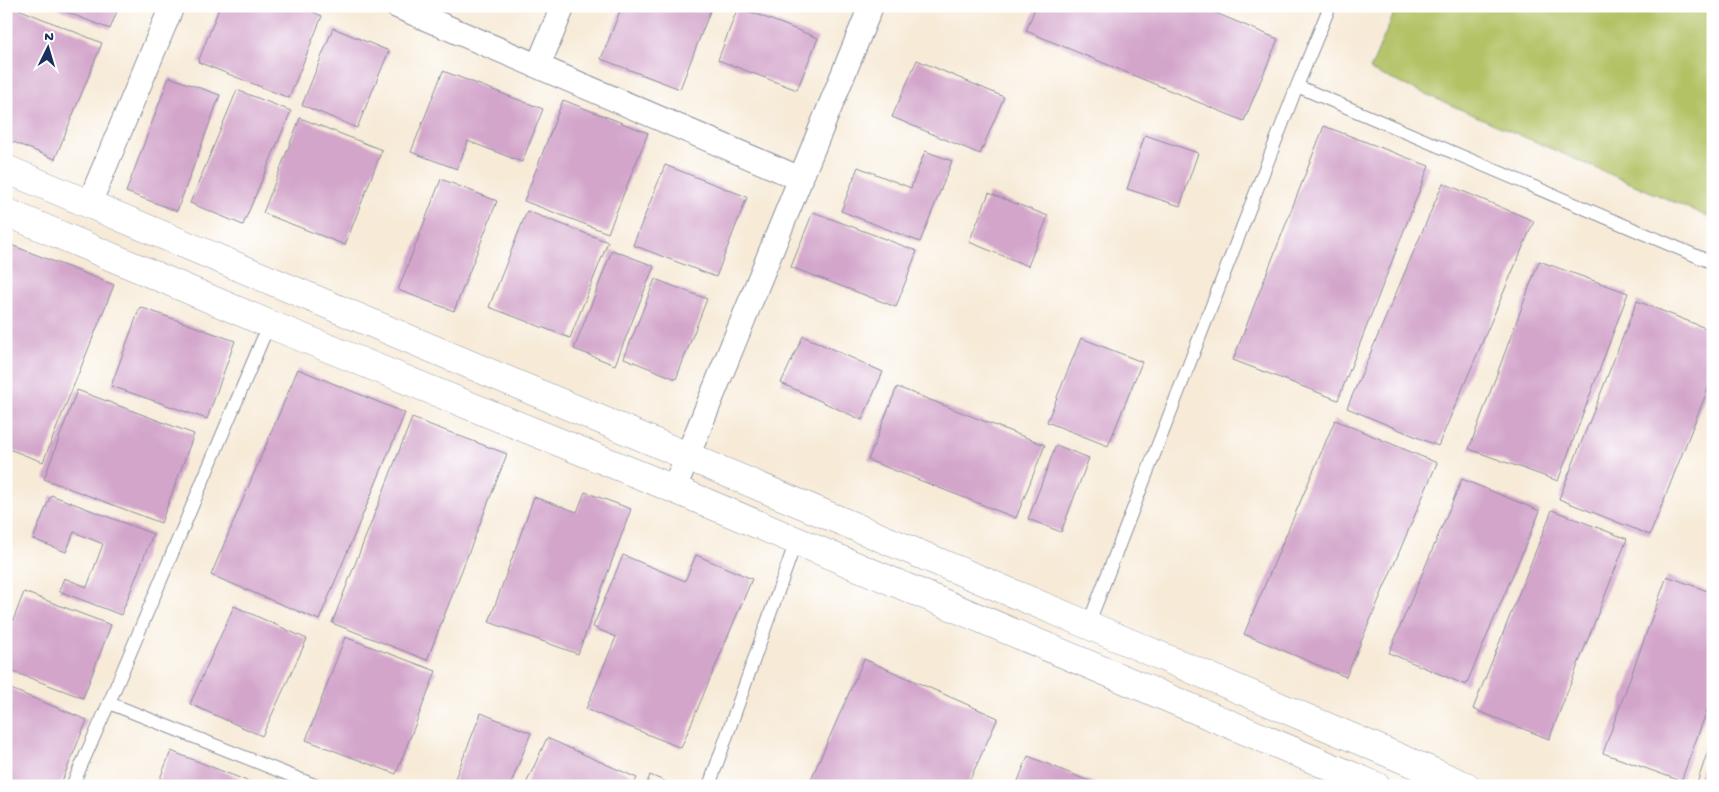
<svg xmlns="http://www.w3.org/2000/svg" width="1719" height="792" font-family="'Gochi Hand',sans-serif">
	<style>
		.park { fill: #b2c265; stroke: #667862 }
		.building { fill: #d3a5cb }
		.lines { fill: none; stroke-linecap: round; stroke-linejoin: round }
		.lane-casing { stroke: #898d9b; stroke-width: 14 }
		.street-casing { stroke: #898d9b; stroke-width: 26 }
		.secondary-casing { stroke: #898d9b; stroke-width: 29 }
		.lane { stroke: #fff; stroke-width: 12 }
		.street { stroke: #fff; stroke-width: 24 }
		.secondary { stroke: #fff; stroke-width: 28 }
	</style>
	<rect width="100%" height="100%" fill="#fff"/>
	<filter id="ink" filterUnits="userSpaceOnUse"><feTurbulence type="fractalNoise" baseFrequency=".02" numOctaves="2"/><feDisplacementMap in="SourceGraphic" scale="10" xChannelSelector="R" yChannelSelector="G"/><feConvolveMatrix kernelMatrix="1 2 1 2 8 2 1 2 1" color-interpolation-filters="sRGB"/></filter>
	<filter id="wash" filterUnits="userSpaceOnUse"><feTurbulence type="fractalNoise" baseFrequency=".0096" numOctaves="4" result="noise"/><feDisplacementMap in="SourceGraphic" scale="20" xChannelSelector="R" yChannelSelector="G"/><feGaussianBlur stdDeviation="1.12" result="paint"/><feColorMatrix in="noise" values="0 0 0 0 0 0 0 0 0 0 0 0 0 0 0 0 0 1.4 0 .05"/><feComposite in="paint" operator="in"/></filter>
	<g filter="url(#wash)">
		<rect width="100%" height="100%" fill="#f7ebd8"/>
		<!-- park -->
		<path class="park" d="M 1397,6 L 1713,6 L 1713,219 L 1370,70 Z"/>
		<g id="blocks">
			<!-- building -->
			<path class="building" d="M 6,6 L 11,6 L 102,43 L 55,159 L 6,139 Z
				M 51,6 L 119,6 L 110,29 Z
				M 220,6 L 299,6 L 322,16 L 289,98 L 198,62 Z
				M 622,6 L 712,6 L 680,89 L 601,59 Z
				M 1036,6 L 1199,6 L 1278,39 L 1244,121 L 1026,31 Z
				M 738,7 L 818,38 L 797,90 L 718,60 Z
				M 333,28 L 389,51 L 357,128 L 302,105 Z
				M 917,60 L 1004,97 L 980,154 L 892,117 Z
				M 443,71 L 543,109 L 522,162 L 468,141 L 457,169 L 411,152 Z
				M 169,77 L 220,95 L 177,211 L 126,192 Z
				M 237,90 L 291,111 L 243,225 L 190,203 Z
				M 563,100 L 648,133 L 608,233 L 524,201 Z
				M 300,118 L 382,150 L 345,245 L 263,213 Z
				M 1324,126 L 1429,166 L 1338,400 L 1233,360 Z
				M 1145,135 L 1198,153 L 1180,206 L 1127,189 Z
				M 925,151 L 952,161 L 920,242 L 841,211 L 858,167 L 911,188 Z
				M 665,165 L 747,197 L 716,277 L 633,245 Z
				M 441,179 L 497,201 L 454,311 L 398,290 Z
				M 1443,183 L 1534,221 L 1438,446 L 1347,408 Z
				M 989,193 L 1048,216 L 1028,266 L 969,242 Z
				M 527,211 L 608,242 L 570,338 L 489,307 Z
				M 813,212 L 917,251 L 896,307 L 791,267 Z
				M 6,243 L 114,285 L 43,462 L 6,448 Z
				M 612,250 L 654,266 L 615,365 L 574,349 Z
				M 1539,261 L 1628,293 L 1558,481 L 1469,449 Z
				M 655,279 L 707,299 L 676,379 L 624,358 Z
				M 1637,301 L 1713,331 L 1713,376 L 1650,535 L 1559,499 Z
				M 140,307 L 235,341 L 207,419 L 111,386 Z
				M 803,336 L 883,372 L 862,420 L 781,383 Z
				M 1081,338 L 1142,362 L 1108,446 L 1047,422 Z
				M 298,369 L 405,413 L 319,620 L 211,575 Z
				M 897,387 L 1045,445 L 1016,518 L 868,460 Z
				M 77,390 L 194,434 L 161,523 L 44,479 Z
				M 412,418 L 507,454 L 427,660 L 332,623 Z
				M 1335,420 L 1437,463 L 1346,677 L 1244,634 Z
				M 1056,445 L 1089,458 L 1061,532 L 1028,519 Z
				M 1462,479 L 1540,511 L 1466,685 L 1389,653 Z
				M 585,492 L 631,509 L 578,654 L 489,622 L 534,497 L 577,512 Z
				M 51,495 L 153,534 L 121,615 L 59,591 L 64,578 L 87,587 L 103,544 L 74,532 L 66,552 L 33,539 Z
				M 1552,510 L 1627,539 L 1549,739 L 1473,709 Z
				M 623,555 L 685,581 L 696,555 L 752,579 L 681,748 L 586,709 L 616,637 L 593,627 Z
				M 1667,576 L 1713,593 L 1713,694 L 1681,781 L 1603,753 Z
				M 24,592 L 111,625 L 83,698 L 6,669 L 6,639 Z
				M 234,606 L 307,639 L 262,736 L 190,704 Z
				M 345,637 L 436,671 L 396,774 L 306,740 Z
				M 864,659 L 998,718 L 967,786 L 808,786 Z
				M 6,687 L 87,720 L 60,786 L 23,786 L 6,779 Z
				M 481,713 L 531,733 L 510,786 L 452,786 Z
				M 547,738 L 637,778 L 633,786 L 525,786 Z
				M 1712,739 L 1713,786 L 1696,786 Z
				M 171,751 L 255,784 L 254,786 L 157,786 Z
				M 1028,756 L 1101,786 L 1016,786 Z
				M 650,775 L 676,786 L 646,786 Z"/>
		</g>
	</g>
	<g filter="url(#ink)">
		<use href="#blocks" fill-opacity="0" stroke="#898d9b" stroke-width="1"/>
		<g class="lines">
			<!-- lane casing -->
			<g class="lane-casing">
				<path id="lane" d="M 1297,86 L 1713,263
					M 1088,625 L 1297,86 L 1330,6
					M 109,703 L 317,786
					M 72,786 L 109,703 L 269,324
					M 709,786 L 796,541"/>
			</g>
			<!-- street casing -->
			<g class="street-casing">
				<path id="street" d="M 397,6 L 801,179
					M 538,66 L 563,6
					M 89,204 L 172,6
					M 674,489 L 871,6"/>
			</g>
			<!-- secondary casing -->
			<g class="secondary-casing">
				<path id="secondary" d="M 6,169 L 1088,625 L 1466,786
					M 6,212 L 269,324 L 674,489 L 1376,786"/>
			</g>
			<!-- lane -->
			<use href="#lane" class="lane"/>
			<!-- street -->
			<use href="#street" class="street"/>
			<!-- secondary -->
			<use href="#secondary" class="secondary"/>
		</g>
	</g>
	<!-- margin -->
	<rect width="1719" height="792" fill="none" stroke="#fff" stroke-width="25"/>
	<!-- north arrow -->
	<g transform="translate(48 48) rotate(5)" stroke="#ffffff" stroke-width="4" paint-order="stroke">
	<path d="M0-4L9 19L0 12L-9 19Z" fill="#1b2f5e"/>
	<text y="-8" font-size="14" font-weight="bold" text-anchor="middle" fill="#1b2f5e">N</text>
	</g>
</svg>
